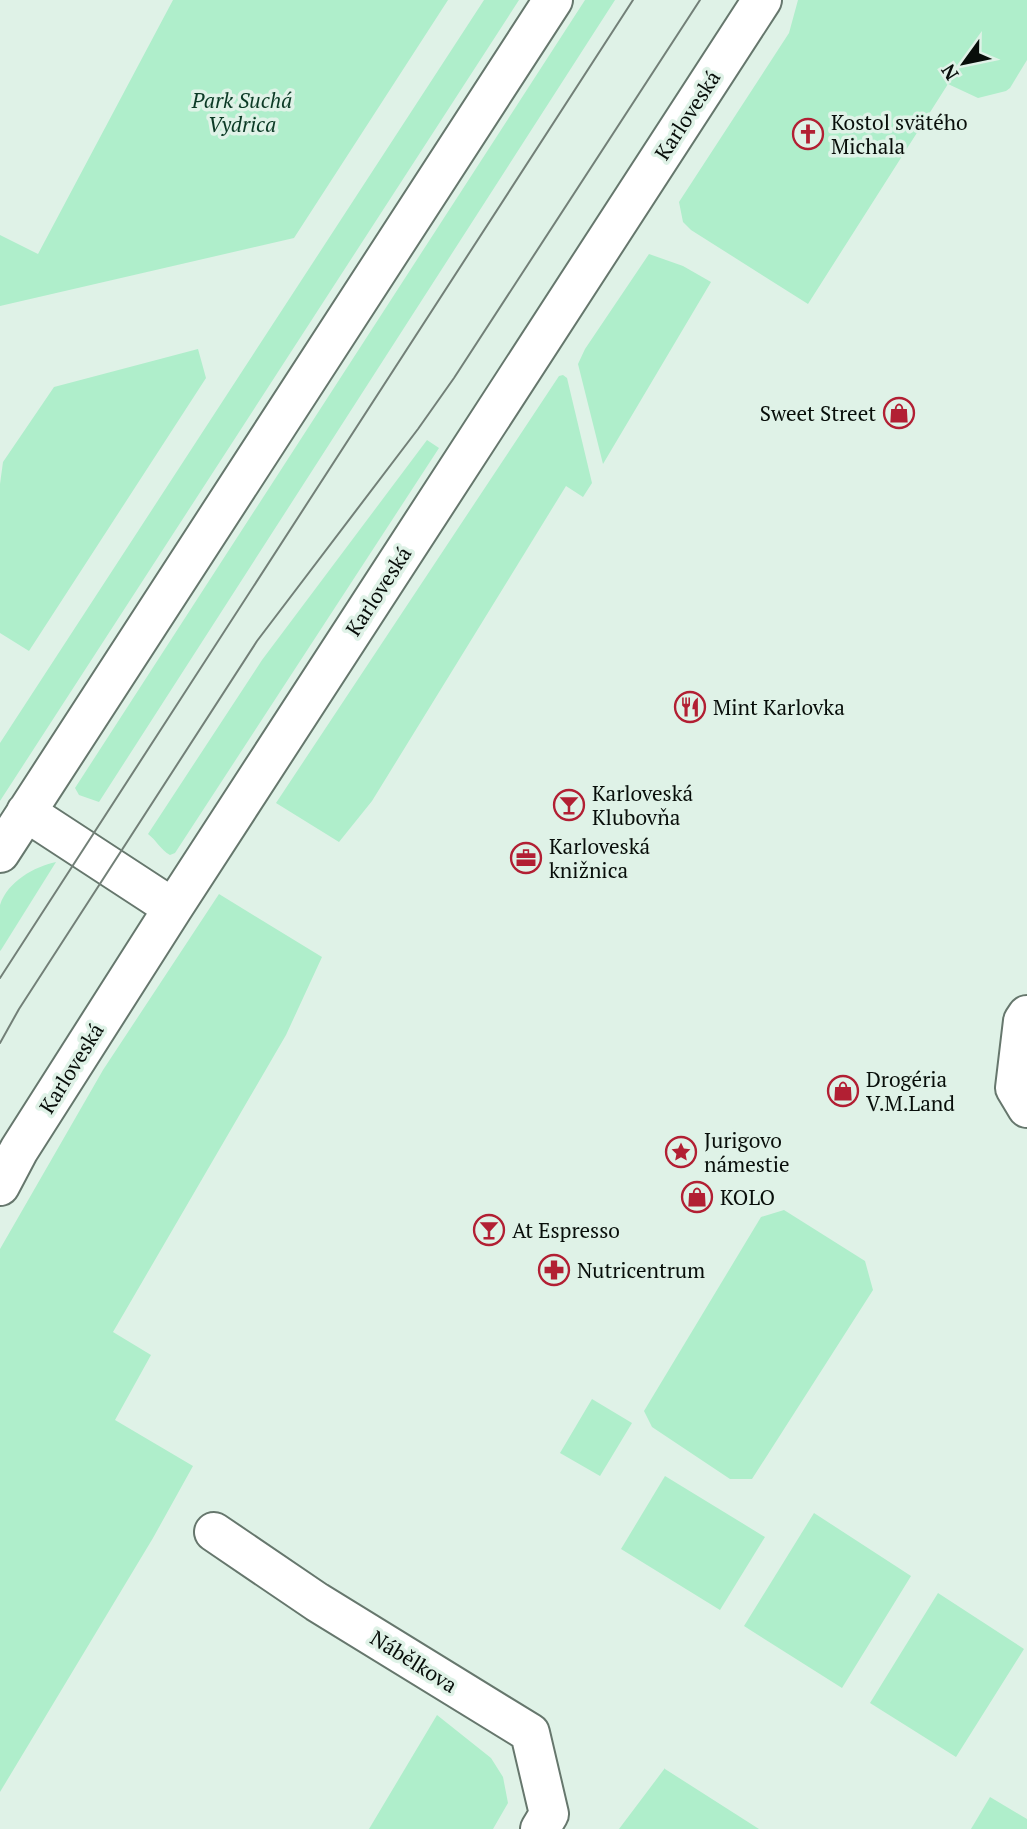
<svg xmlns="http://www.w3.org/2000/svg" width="1027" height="1829" font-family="'PT Serif',serif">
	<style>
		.green { fill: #afeecb }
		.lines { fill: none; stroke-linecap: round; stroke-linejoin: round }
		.minor-casing { stroke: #66776d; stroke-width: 42 }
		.major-casing { stroke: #66776d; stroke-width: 42 }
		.minor { stroke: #fff; stroke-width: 38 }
		.major { stroke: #fff; stroke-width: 38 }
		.tram { stroke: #738078; stroke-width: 2 }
		.labels { text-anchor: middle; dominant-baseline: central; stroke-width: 7; stroke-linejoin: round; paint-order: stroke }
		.park-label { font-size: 21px; font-style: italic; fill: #0b3a25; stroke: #dff2e7 }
		.street-label { font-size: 21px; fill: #080e0a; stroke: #dff2e7 }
		.poi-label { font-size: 21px; fill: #080e0a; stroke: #dff2e7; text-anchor: start }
	</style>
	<rect width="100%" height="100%" fill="#dff2e7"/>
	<!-- green -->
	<path class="green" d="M 173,0 L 448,0 L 294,238 L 0,306 L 0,235 L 38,254 Z
		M 484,0 L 519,0 L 0,801 L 0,743 Z
		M 585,0 L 615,0 L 99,802 L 79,795 L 75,788 Z
		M 798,0 L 1027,0 L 1027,60 L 1010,88 L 1006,91 L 978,98 L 948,84 L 808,304 L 691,230 L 683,222 L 679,202 L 789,33 Z
		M 649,254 L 683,266 L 711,282 L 603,464 L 578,364 L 585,349 Z
		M 198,349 L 206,378 L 29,651 L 0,633 L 0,484 L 3,462 L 54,387 Z
		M 563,375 L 567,378 L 592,483 L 583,497 L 566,486 L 372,801 L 339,842 L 276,803 L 559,376 Z
		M 427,440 L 439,448 L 175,853 L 170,855 C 161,850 156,840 148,834 L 262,660 Z
		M 56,862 L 1,950 L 0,951 C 0,938 0,918 0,905 C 8,881 34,867 56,862 Z
		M 219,894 L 322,957 L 286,1035 L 113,1332 L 151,1355 L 115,1420 L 193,1466 L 153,1538 L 0,1792 L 0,1249 L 103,1070 Z
		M 784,1210 L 865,1261 L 873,1290 L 752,1479 L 730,1479 L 652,1427 L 644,1411 L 761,1217 Z
		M 592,1399 L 632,1423 L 600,1476 L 560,1453 Z
		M 665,1476 L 765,1537 L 720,1610 L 621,1549 Z
		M 814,1513 L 911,1576 L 842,1688 L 744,1626 Z
		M 938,1593 L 1024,1649 L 956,1757 L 870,1703 Z
		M 437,1715 L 491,1758 L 503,1777 L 508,1803 L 493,1829 L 369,1829 Z
		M 665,1768 L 665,1769 L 759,1829 L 619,1829 Z
		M 990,1797 L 1027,1819 L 1027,1829 L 971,1829 Z"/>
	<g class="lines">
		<!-- minor casing -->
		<g class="minor-casing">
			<path id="minor" d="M 1027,1015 L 1023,1021 L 1015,1088 L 1027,1108
				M 214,1532 L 317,1602 L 530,1733 L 549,1814 L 540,1829"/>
		</g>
		<!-- major casing -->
		<g class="major-casing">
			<path id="major" d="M 26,812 L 173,908
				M 0,853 L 553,0
				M 0,1186 L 19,1150 L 173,908 L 762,0"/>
		</g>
		<!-- minor -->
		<use href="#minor" class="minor"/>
		<!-- major -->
		<use href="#major" class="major"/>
		<!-- tram -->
		<path class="tram" d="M 0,978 L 633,0
			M 0,1043 L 19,1009 L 257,641 L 418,429 L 454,378 L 700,0"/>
	</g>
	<!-- icons -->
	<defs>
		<g id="church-ring" transform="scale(1.575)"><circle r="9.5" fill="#dff2e7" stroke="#b21f33" stroke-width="1.5"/><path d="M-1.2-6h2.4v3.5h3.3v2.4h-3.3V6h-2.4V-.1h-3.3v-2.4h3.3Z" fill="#b21f33"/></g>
		<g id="shop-ring" transform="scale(1.575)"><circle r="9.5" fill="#dff2e7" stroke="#b21f33" stroke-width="1.5"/><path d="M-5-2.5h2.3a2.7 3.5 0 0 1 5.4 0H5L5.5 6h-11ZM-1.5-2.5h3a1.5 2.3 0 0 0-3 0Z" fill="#b21f33"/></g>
		<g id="restaurant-ring" transform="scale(1.575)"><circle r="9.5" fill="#dff2e7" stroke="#b21f33" stroke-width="1.5"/><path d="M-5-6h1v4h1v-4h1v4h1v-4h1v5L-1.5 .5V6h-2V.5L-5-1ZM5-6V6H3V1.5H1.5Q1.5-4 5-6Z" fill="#b21f33"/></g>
		<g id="bar-ring" transform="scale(1.575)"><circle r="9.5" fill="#dff2e7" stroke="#b21f33" stroke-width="1.5"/><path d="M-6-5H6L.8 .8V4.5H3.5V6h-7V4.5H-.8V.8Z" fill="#b21f33"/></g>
		<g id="office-ring" transform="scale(1.575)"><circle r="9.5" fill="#dff2e7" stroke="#b21f33" stroke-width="1.5"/><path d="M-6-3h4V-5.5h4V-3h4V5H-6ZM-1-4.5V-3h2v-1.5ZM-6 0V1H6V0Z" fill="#b21f33"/></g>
		<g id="sight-ring" transform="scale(1.575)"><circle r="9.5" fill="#dff2e7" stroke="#b21f33" stroke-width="1.5"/><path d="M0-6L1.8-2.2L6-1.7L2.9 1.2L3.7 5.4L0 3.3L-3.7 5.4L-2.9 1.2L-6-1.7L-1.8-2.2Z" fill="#b21f33"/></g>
		<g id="pharmacy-ring" transform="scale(1.575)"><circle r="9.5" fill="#dff2e7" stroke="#b21f33" stroke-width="1.5"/><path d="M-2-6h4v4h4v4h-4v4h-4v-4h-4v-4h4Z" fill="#b21f33"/></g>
	</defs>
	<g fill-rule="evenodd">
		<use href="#church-ring" x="808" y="134"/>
		<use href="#shop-ring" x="899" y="413"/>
		<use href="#restaurant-ring" x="690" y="707"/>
		<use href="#bar-ring" x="569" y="805"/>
		<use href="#office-ring" x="526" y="858"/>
		<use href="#shop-ring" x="843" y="1091"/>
		<use href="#sight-ring" x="681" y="1152"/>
		<use href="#shop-ring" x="697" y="1197"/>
		<use href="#bar-ring" x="489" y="1230"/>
		<use href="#pharmacy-ring" x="554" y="1270"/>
	</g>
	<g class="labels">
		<!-- park labels -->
		<g class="park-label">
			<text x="242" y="100">Park Suchá<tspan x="242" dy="24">Vydrica</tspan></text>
		</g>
		<!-- street labels -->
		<g class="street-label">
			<text transform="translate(687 115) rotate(-57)">Karloveská</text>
			<text transform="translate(378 591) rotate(-57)">Karloveská</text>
			<text transform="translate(71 1068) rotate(-58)">Karloveská</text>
			<text transform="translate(414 1661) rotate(32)">Nábělkova</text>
		</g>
		<!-- poi labels -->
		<g class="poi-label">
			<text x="831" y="122">Kostol svätého<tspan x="831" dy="24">Michala</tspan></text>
			<text x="876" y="413" text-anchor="end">Sweet Street</text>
			<text x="713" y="707">Mint Karlovka</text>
			<text x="592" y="793">Karloveská<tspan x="592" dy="24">Klubovňa</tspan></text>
			<text x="549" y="846">Karloveská<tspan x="549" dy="24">knižnica</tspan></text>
			<text x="866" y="1079">Drogéria<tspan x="866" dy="24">V.M.Land</tspan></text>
			<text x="704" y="1140">Jurigovo<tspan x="704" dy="24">námestie</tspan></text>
			<text x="720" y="1197">KOLO</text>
			<text x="512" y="1230">At Espresso</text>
			<text x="577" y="1270">Nutricentrum</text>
		</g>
	</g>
	<!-- north arrow -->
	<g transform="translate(964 63) rotate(237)" stroke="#dff2e7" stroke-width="5" paint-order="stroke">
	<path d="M0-5L12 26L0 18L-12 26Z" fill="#080e0a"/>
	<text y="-10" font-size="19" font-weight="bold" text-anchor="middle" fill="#080e0a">N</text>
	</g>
</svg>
